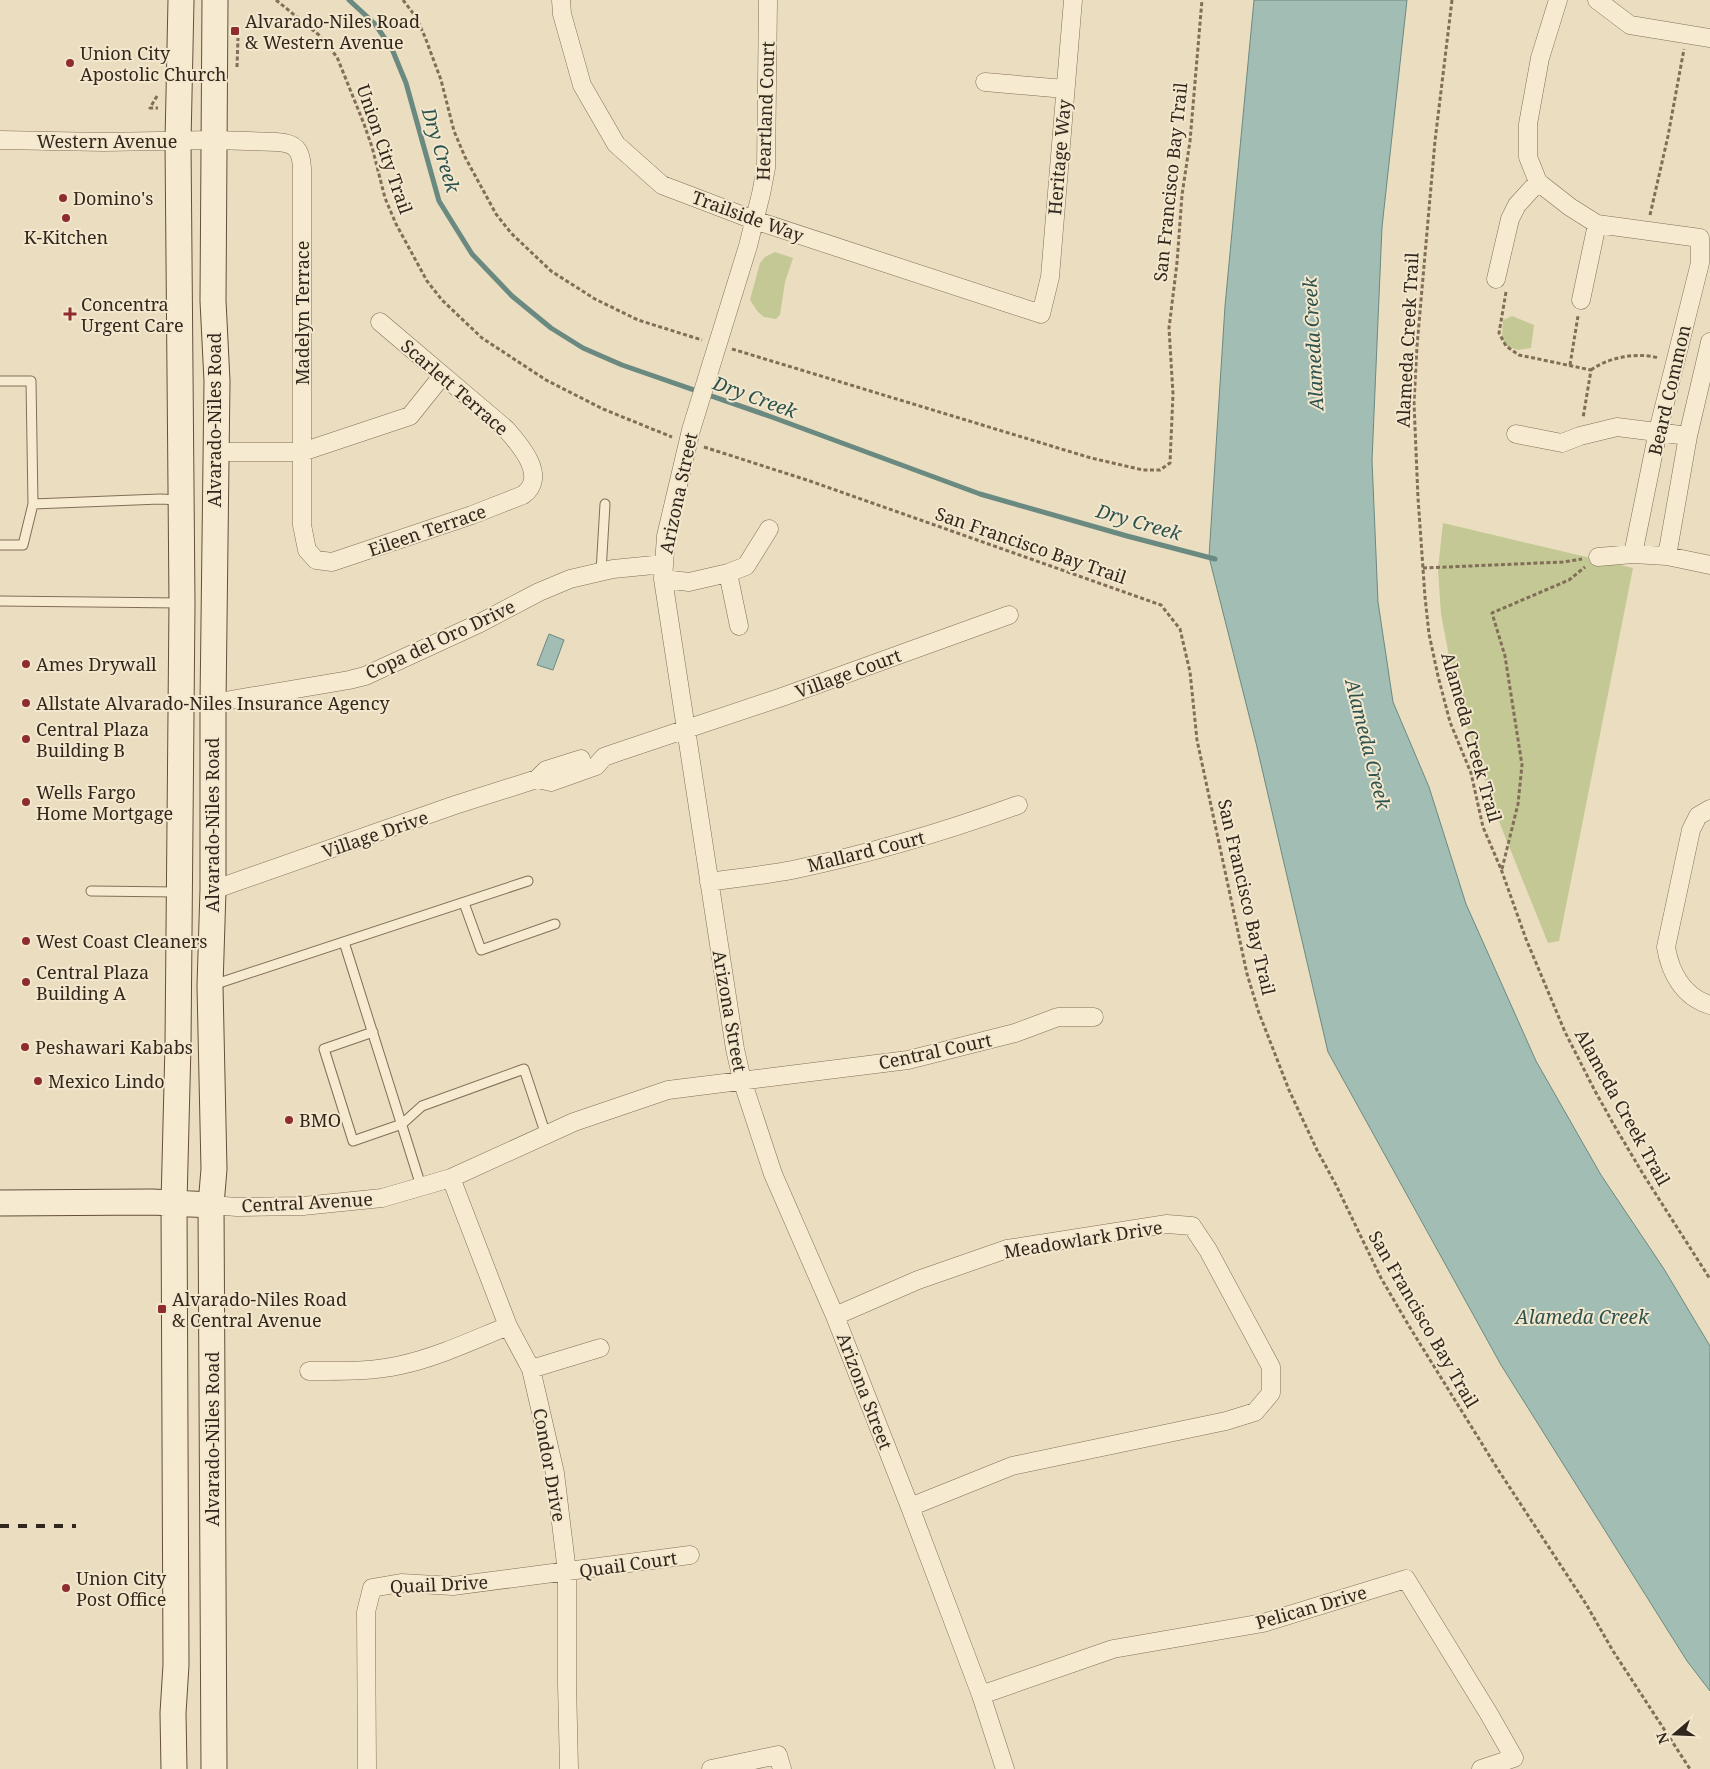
<svg xmlns="http://www.w3.org/2000/svg" width="1710" height="1769" font-family="'Noto Serif',serif">
	<style>
		.green { fill: #c3c894 }
		.water { fill: #a2bdb4; stroke: #6a8a81 }
		.lines { fill: none; stroke-linecap: round; stroke-linejoin: round }
		.stream { stroke: #6a8a81; stroke-width: 5 }
		.lane-casing { stroke: #826e58; stroke-width: 11 }
		.street-casing { stroke: #826e58; stroke-width: 19 }
		.secondary-casing { stroke: #644f3c; stroke-width: 27 }
		.path { stroke: #826e58; stroke-width: 3; stroke-dasharray: 4 2.5; stroke-linecap: butt }
		.lane { stroke: #f6ebd1; stroke-width: 9 }
		.street { stroke: #f6ebd1; stroke-width: 18 }
		.secondary { stroke: #f6ebd1; stroke-width: 25 }
		.rail { stroke: #32271c; stroke-width: 4; stroke-dasharray: 9 9; stroke-linecap: butt }
		.poi-dot { fill: #8e2c2f; stroke: #f3e7ce; stroke-width: 2 }
		.labels { text-anchor: middle; dominant-baseline: central; stroke-width: 4; stroke-linejoin: round; paint-order: stroke }
		.poi-label { font-size: 18px; fill: #32271c; stroke: #f3e7ce; text-anchor: start }
		.street-label { font-size: 18px; fill: #32271c; stroke: #f3e7ce }
		.water-label { font-size: 19px; font-style: italic; fill: #2c524e; stroke: #f3e7ce }
	</style>
	<rect width="100%" height="100%" fill="#ebddbf"/>
	<!-- green -->
	<path class="green" d="M 775,252 L 793,258 L 785,282 L 780,315 L 776,319 L 764,317 L 758,312 L 750,300 L 760,263 L 765,257 Z
		M 1512,316 L 1534,325 L 1531,348 L 1518,350 L 1506,346 L 1502,337 L 1503,320 Z
		M 1443,523 L 1633,568 L 1559,941 L 1548,943 L 1500,824 L 1457,698 L 1441,614 L 1438,569 Z"/>
	<!-- water -->
	<path class="water" d="M 1254,0 L 1407,0 L 1382,227 L 1372,460 L 1378,602 L 1393,702 L 1429,787 L 1466,904 L 1536,1061 L 1601,1175 L 1664,1269 L 1710,1346 L 1710,1691 L 1687,1661 L 1501,1365 L 1328,1052 L 1256,743 L 1209,557 L 1225,306 Z
		M 549,634 L 564,640 L 553,670 L 537,665 Z"/>
	<g class="lines">
		<!-- stream -->
		<path class="stream" d="M 349,0 L 375,24 L 392,49 L 406,83 L 439,201 L 472,254 L 512,296 L 551,328 L 583,348 L 622,365 L 769,416 L 980,494 L 1127,536 L 1215,559"/>
		<!-- lane casing -->
		<g class="lane-casing">
			<path id="lane" d="M 0,381 L 31,381 L 33,504 L 160,499 L 180,500
				M 0,545 L 23,545 L 33,504
				M 601,572 L 605,504
				M 0,601 L 181,603
				M 91,891 L 177,892
				M 464,903 L 481,950 L 555,924
				M 344,942 L 421,1186
				M 213,985 L 528,881
				M 373,1032 L 324,1049 L 353,1141 L 402,1124 L 422,1106 L 524,1069 L 546,1135"/>
		</g>
		<!-- street casing -->
		<g class="street-casing">
			<path id="street" d="M 561,0 L 562,14 L 582,85 L 616,144 L 662,185 L 754,220 L 1041,314 L 1050,277 L 1073,0
				M 768,0 L 766,168 L 761,194 L 748,246 L 691,430 L 666,536 L 663,579 L 735,1049 L 742,1080 L 773,1174 L 835,1316 L 910,1507 L 981,1695 L 1005,1769
				M 1558,0 L 1540,58 L 1528,124 L 1528,157 L 1538,182 L 1570,207 L 1597,224 L 1700,238
				M 1597,0 L 1630,25 L 1710,38
				M 985,82 L 1065,89
				M 0,140 L 104,142 L 213,140 L 277,142 C 296,143 301,150 302,168 L 302,525 L 307,550 L 316,560 L 332,562 L 472,515 L 523,495 C 548,477 521,446 506,429 L 380,322
				M 1496,279 L 1510,219 L 1517,205 L 1538,182
				M 1581,300 L 1597,224
				M 1516,434 L 1562,443 L 1580,436 L 1617,427 L 1688,436
				M 216,452 L 302,452 L 410,416 L 442,376
				M 1633,554 L 1658,431 L 1700,263 L 1700,238
				M 1667,556 L 1688,436 L 1710,342
				M 1598,557 L 1633,554 L 1667,556 L 1710,565
				M 728,573 L 739,626
				M 663,579 L 689,582 L 728,573 L 746,566 L 769,529
				M 213,703 L 349,680 L 365,676 L 480,623 L 539,592 L 570,579 L 613,569 L 664,564
				M 537,779 L 546,770 L 581,759
				M 1710,809 L 1698,816 L 1691,830 L 1666,947 C 1670,972 1683,997 1710,1005
				M 709,882 C 737,878 765,875 792,870 C 869,854 944,832 1018,805
				M 213,890 L 455,805 L 537,779 L 551,782 L 596,766 L 604,757 L 615,753 L 782,697 L 1009,615
				M 451,1178 L 508,1326 L 531,1369 L 555,1473 L 567,1572 L 567,1683 L 569,1769
				M 211,1205 L 237,1207 L 303,1206 L 382,1198 L 451,1178 L 574,1122 L 668,1090 L 908,1060 L 1015,1033 L 1058,1017 L 1094,1017
				M 835,1316 L 918,1280 L 1007,1249 L 1167,1224 L 1192,1226 L 1208,1250 L 1271,1367 L 1271,1393 L 1255,1412 L 1226,1421 L 1012,1466 L 910,1507
				M 531,1369 L 600,1348
				M 309,1371 C 339,1371 371,1372 401,1365 C 438,1357 473,1340 508,1326
				M 981,1695 L 1113,1649 L 1263,1623 L 1406,1579 L 1489,1714 L 1514,1758 L 1481,1769
				M 367,1769 L 366,1612 L 372,1588 L 401,1583 L 453,1586 L 690,1555
				M 711,1769 L 778,1755 L 782,1769"/>
		</g>
		<!-- secondary casing -->
		<g class="secondary-casing">
			<path id="secondary" d="M 0,1203 L 152,1202 L 211,1205
				M 174,1769 L 173,1713 L 176,1665 L 174,1203 L 178,1045 L 182,603 L 178,142 L 181,0
				M 214,1769 L 211,1205 L 214,1169 L 210,986 L 213,890 L 213,703 L 217,381 L 213,301 L 215,0"/>
		</g>
		<!-- path -->
		<path class="path" d="M 276,0 L 319,35 L 337,57 L 364,124 L 372,147 L 385,198 L 396,224 L 427,281 L 442,300 L 482,338 L 546,380 L 603,409 L 672,437
			M 403,0 L 416,17 L 425,37 L 441,80 L 454,131 L 465,157 L 496,214 L 511,233 L 551,271 L 595,299 L 638,320 L 702,340
			M 1452,0 L 1435,141 L 1417,346 L 1414,403 L 1418,498 L 1425,597 L 1429,634 L 1438,676 L 1450,722 L 1471,773 L 1483,827 L 1501,869 L 1526,939 L 1565,1032 L 1595,1091 L 1614,1125 L 1643,1174 L 1710,1279
			M 237,67 L 238,38
			M 157,96 L 150,108 L 158,108
			M 1650,215 L 1668,136 L 1684,49
			M 1506,292 L 1499,333 L 1506,346 L 1519,355 L 1591,370 L 1583,418
			M 732,349 L 1091,458 L 1143,470 L 1160,470 L 1170,463 L 1173,394 L 1169,328 L 1177,263 L 1182,195 L 1190,141 L 1202,0
			M 1570,365 L 1578,316
			M 1591,370 C 1609,357 1637,352 1659,358
			M 704,447 L 810,481 L 1161,605 L 1180,629 L 1190,672 L 1197,740 L 1247,974 L 1259,1013 L 1289,1090 L 1317,1150 L 1336,1185 L 1381,1278 L 1409,1326 L 1497,1468 L 1586,1604 L 1613,1651 L 1690,1769
			M 1423,568 L 1563,562 L 1582,559
			M 1502,869 L 1518,804 L 1522,765 L 1505,656 L 1492,613 L 1569,580 L 1585,567"/>
		<!-- lane -->
		<use href="#lane" class="lane"/>
		<!-- street -->
		<use href="#street" class="street"/>
		<!-- secondary -->
		<use href="#secondary" class="secondary"/>
		<!-- rail -->
		<path class="rail" d="M 0,1526 L 76,1526"/>
	</g>
	<!-- markers -->
	<g class="poi-dot">
		<rect x="230" y="26" width="10" height="10" rx="2.5"/>
		<circle cx="70" cy="63" r="5"/>
		<circle cx="63" cy="198" r="5"/>
		<circle cx="66" cy="218" r="5"/>
		<path d="M67.5 306.5h5v5h5v5h-5v5h-5v-5h-5v-5h5z"/>
		<circle cx="26" cy="664" r="5"/>
		<circle cx="26" cy="703" r="5"/>
		<circle cx="26" cy="739" r="5"/>
		<circle cx="26" cy="802" r="5"/>
		<circle cx="26" cy="941" r="5"/>
		<circle cx="26" cy="982" r="5"/>
		<circle cx="25" cy="1047" r="5"/>
		<circle cx="38" cy="1081" r="5"/>
		<circle cx="289" cy="1120" r="5"/>
		<rect x="157" y="1304" width="10" height="10" rx="2.5"/>
		<circle cx="66" cy="1588" r="5"/>
	</g>
	<g class="labels">
		<!-- poi labels -->
		<g class="poi-label">
			<text x="245" y="21">Alvarado-Niles Road<tspan x="245" dy="21">&amp; Western Avenue</tspan></text>
			<text x="80" y="53">Union City<tspan x="80" dy="21">Apostolic Church</tspan></text>
			<text x="73" y="198">Domino's</text>
			<text x="66" y="237" text-anchor="middle">K-Kitchen</text>
			<text x="81" y="304">Concentra<tspan x="81" dy="21">Urgent Care</tspan></text>
			<text x="36" y="664">Ames Drywall</text>
			<text x="36" y="703">Allstate Alvarado-Niles Insurance Agency</text>
			<text x="36" y="729">Central Plaza<tspan x="36" dy="21">Building B</tspan></text>
			<text x="36" y="792">Wells Fargo<tspan x="36" dy="21">Home Mortgage</tspan></text>
			<text x="36" y="941">West Coast Cleaners</text>
			<text x="36" y="972">Central Plaza<tspan x="36" dy="21">Building A</tspan></text>
			<text x="35" y="1047">Peshawari Kababs</text>
			<text x="48" y="1081">Mexico Lindo</text>
			<text x="299" y="1120">BMO</text>
			<text x="172" y="1299">Alvarado-Niles Road<tspan x="172" dy="21">&amp; Central Avenue</tspan></text>
			<text x="76" y="1578">Union City<tspan x="76" dy="21">Post Office</tspan></text>
		</g>
		<!-- street labels -->
		<g class="street-label">
			<text transform="translate(765 111) rotate(-88)">Heartland Court</text>
			<text x="107" y="141">Western Avenue</text>
			<text transform="translate(385 149) rotate(71)">Union City Trail</text>
			<text transform="translate(1059 157) rotate(-85)">Heritage Way</text>
			<text transform="translate(1170 182) rotate(-84)">San Francisco Bay Trail</text>
			<text transform="translate(748 216) rotate(20)">Trailside Way</text>
			<text transform="translate(302 313) rotate(-90)">Madelyn Terrace</text>
			<text transform="translate(1407 340) rotate(-87)">Alameda Creek Trail</text>
			<text transform="translate(455 387) rotate(41)">Scarlett Terrace</text>
			<text transform="translate(1669 390) rotate(-77)">Beard Common</text>
			<text transform="translate(214 420) rotate(-90)">Alvarado-Niles Road</text>
			<text transform="translate(678 493) rotate(-78)">Arizona Street</text>
			<text transform="translate(427 530) rotate(-19)">Eileen Terrace</text>
			<text transform="translate(1031 545) rotate(19)">San Francisco Bay Trail</text>
			<text transform="translate(440 639) rotate(-25)">Copa del Oro Drive</text>
			<text transform="translate(848 673) rotate(-20)">Village Court</text>
			<text transform="translate(1472 737) rotate(74)">Alameda Creek Trail</text>
			<text transform="translate(212 825) rotate(-90)">Alvarado-Niles Road</text>
			<text transform="translate(375 834) rotate(-19)">Village Drive</text>
			<text transform="translate(866 851) rotate(-14)">Mallard Court</text>
			<text transform="translate(1247 897) rotate(77)">San Francisco Bay Trail</text>
			<text transform="translate(730 1011) rotate(80)">Arizona Street</text>
			<text transform="translate(935 1051) rotate(-12)">Central Court</text>
			<text transform="translate(1623 1107) rotate(61)">Alameda Creek Trail</text>
			<text transform="translate(307 1202) rotate(-3)">Central Avenue</text>
			<text transform="translate(1083 1239) rotate(-9)">Meadowlark Drive</text>
			<text transform="translate(1424 1319) rotate(60)">San Francisco Bay Trail</text>
			<text transform="translate(865 1391) rotate(69)">Arizona Street</text>
			<text transform="translate(212 1439) rotate(-90)">Alvarado-Niles Road</text>
			<text transform="translate(550 1465) rotate(80)">Condor Drive</text>
			<text transform="translate(628 1564) rotate(-8)">Quail Court</text>
			<text transform="translate(439 1584) rotate(-3)">Quail Drive</text>
			<text transform="translate(1311 1607) rotate(-16)">Pelican Drive</text>
		</g>
		<!-- water labels -->
		<g class="water-label">
			<text transform="translate(441 150) rotate(73)">Dry Creek</text>
			<text transform="translate(1313 344) rotate(-93)">Alameda Creek</text>
			<text transform="translate(755 397) rotate(20)">Dry Creek</text>
			<text transform="translate(1139 522) rotate(16)">Dry Creek</text>
			<text transform="translate(1368 744) rotate(76)">Alameda Creek</text>
			<text x="1582" y="1317">Alameda Creek</text>
		</g>
	</g>
	<!-- north arrow -->
	<g transform="translate(1675 1734) rotate(251)" stroke="#f3e7ce" stroke-width="4" paint-order="stroke">
	<path d="M0-4L9 19L0 12L-9 19Z" fill="#32271c"/>
	<text y="-8" font-size="14" font-weight="bold" text-anchor="middle" fill="#32271c">N</text>
	</g>
</svg>
